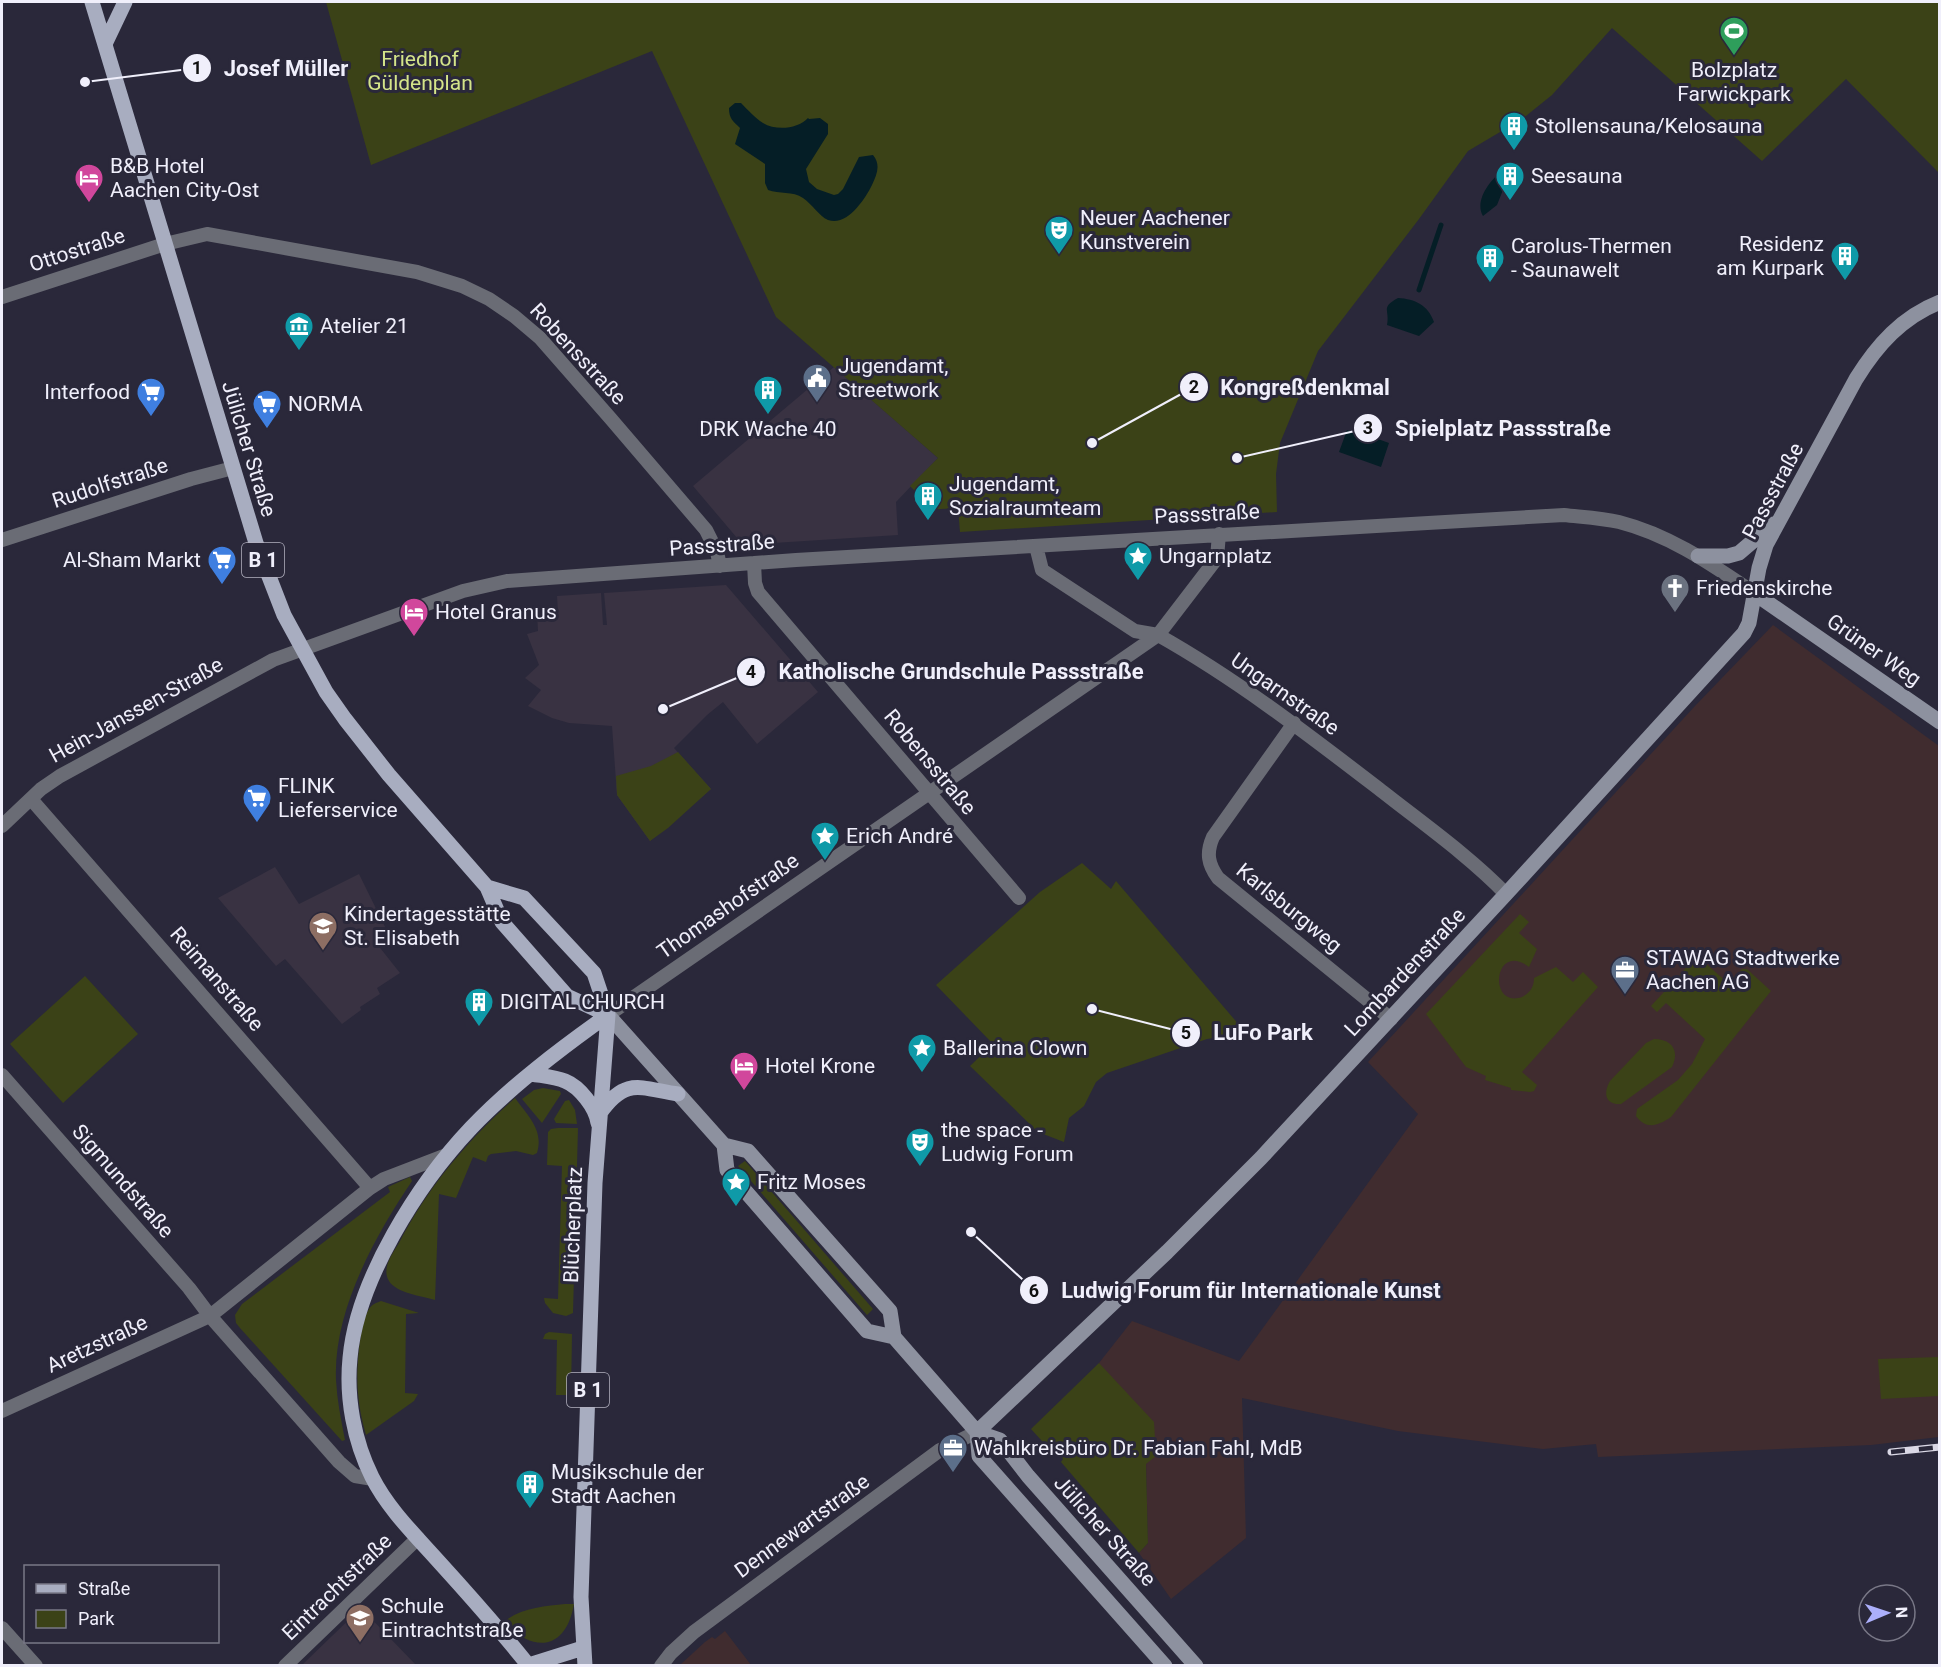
<svg xmlns="http://www.w3.org/2000/svg" width="1941" height="1667" font-family="Roboto,sans-serif">
	<style>
		.commercial { fill: #402c2f }
		.education { fill: #393242 }
		.green { fill: #3b4217 }
		.water { fill: #051e26 }
		.lines { fill: none; stroke-linecap: round; stroke-linejoin: round }
		.stream { stroke: #051e26; stroke-width: 5 }
		.street { stroke: #6a6c75; stroke-width: 14 }
		.secondary { stroke: #8d919f; stroke-width: 15 }
		.primary { stroke: #a8adc0; stroke-width: 15 }
		.rail-casing { stroke: #dad8e5; stroke-width: 7 }
		.rail { stroke: #2a283a; stroke-width: 4.5; stroke-dasharray: 14; stroke-linecap: butt }
		.labels { text-anchor: middle; dominant-baseline: central; stroke-width: 6; stroke-linejoin: round; paint-order: stroke }
		.shield { fill: #2a283a; stroke: #b5b3c1; stroke-width: 1.5 }
		.shield-label { font-size: 20px; font-weight: bold; fill: #f0effb }
		.park-label { font-size: 21px; fill: #d4e489; stroke: #2a283a }
		.poi-label { font-size: 21px; fill: #f0effb; stroke: #2a283a; text-anchor: start }
		.street-label { font-size: 21px; fill: #f0effb; stroke: #2a283a }
		.leader { fill: none; stroke: #f0effb; stroke-width: 2 }
		.callout-dot { fill: #f0effb; stroke: #2a283a; stroke-width: 2 }
		.mark-label { font-size: 18px; text-anchor: middle; font-weight: bold; fill: #111 }
		.callout-label { font-size: 22px; text-anchor: middle; font-weight: bold; fill: #f0effb; stroke: #2a283a; stroke-width: 6; stroke-linejoin: round; paint-order: stroke }
	</style>
	<rect width="100%" height="100%" fill="#2a283a"/>
	<!-- commercial -->
	<path class="commercial" d="M 1773,625 L 1939,746 L 1939,1437 L 1871,1445 L 1598,1457 L 1596,1444 L 1543,1449 L 1398,1431 L 1242,1398 L 1246,1538 L 1171,1599 L 1139,1553 L 1148,1543 L 1146,1463 L 1099,1363 L 1132,1321 L 1239,1361 L 1418,1114 L 1368,1062 L 1695,706 Z
		M 725,1631 L 751,1665 L 680,1665 L 705,1642 L 712,1637 L 715,1639 Z"/>
	<!-- education -->
	<path class="education" d="M 834,367 L 938,458 L 896,502 L 898,535 L 743,545 L 693,486 Z
		M 726,585 L 818,692 L 757,744 L 723,702 L 707,715 L 674,748 L 711,789 L 650,841 L 617,795 L 612,726 L 569,723 L 552,718 L 528,706 L 541,690 L 525,678 L 539,665 L 527,634 L 538,631 L 537,613 L 558,612 L 557,596 L 601,593 L 603,625 L 607,625 L 604,593 Z
		M 275,867 L 299,904 L 359,874 L 390,937 L 377,944 L 400,973 L 377,988 L 380,994 L 360,1007 L 361,1010 L 342,1024 L 285,959 L 276,966 L 218,898 Z
		M 361,1608 L 416,1665 L 302,1665 Z"/>
	<!-- green -->
	<path class="green" d="M 326,2 L 1939,2 L 1939,173 L 1846,79 L 1762,161 L 1612,28 L 1552,95 L 1522,119 L 1468,151 L 1419,219 L 1318,351 L 1280,443 L 1276,474 L 1277,512 L 960,532 L 958,508 L 924,510 L 924,505 L 920,504 L 920,500 L 915,497 L 918,494 L 910,486 L 938,458 L 776,317 L 652,51 L 371,165 Z
		M 678,752 L 711,789 L 668,828 L 650,841 L 617,795 L 616,776 L 651,766 Z
		M 1082,863 L 1111,889 L 1116,881 L 1246,1033 L 1207,1039 L 1107,1073 L 1096,1082 L 1084,1106 L 1069,1118 L 1064,1142 L 1038,1132 L 970,1066 L 993,1044 L 936,985 L 1040,892 Z
		M 1520,914 L 1529,922 L 1519,933 L 1537,949 L 1529,967 C 1494,940 1487,1009 1522,997 C 1530,993 1534,987 1534,978 L 1556,967 L 1573,982 L 1583,972 L 1598,987 L 1522,1072 L 1537,1085 L 1534,1091 L 1530,1092 L 1511,1090 L 1511,1088 L 1485,1080 L 1486,1076 L 1466,1067 L 1426,1014 Z
		M 1697,956 L 1728,983 L 1742,969 L 1747,969 L 1771,991 L 1671,1117 C 1658,1126 1646,1130 1636,1116 L 1637,1109 L 1678,1080 L 1692,1064 L 1705,1039 L 1666,1003 L 1657,1012 L 1651,1006 Z
		M 85,976 L 138,1034 L 63,1103 L 10,1044 Z
		M 1654,1039 C 1672,1039 1680,1051 1672,1067 L 1621,1104 C 1605,1105 1603,1093 1610,1081 L 1646,1043 Z
		M 543,1088 L 560,1091 L 561,1094 L 542,1123 L 522,1099 L 534,1090 Z
		M 515,1098 C 528,1116 544,1130 537,1153 L 533,1155 L 516,1151 L 491,1154 L 488,1156 L 486,1162 L 473,1157 L 456,1198 L 439,1194 L 435,1300 C 422,1296 396,1293 389,1281 C 381,1268 393,1253 399,1243 C 428,1187 468,1140 515,1098 Z
		M 569,1100 L 575,1110 L 577,1124 L 556,1123 L 554,1119 L 565,1101 Z
		M 558,1128 L 578,1128 L 573,1313 L 566,1316 L 553,1313 L 545,1303 L 544,1298 L 558,1299 L 562,1166 L 547,1165 L 548,1132 L 551,1129 Z
		M 745,1161 L 873,1309 L 867,1315 L 738,1166 Z
		M 410,1177 L 412,1181 C 375,1236 333,1311 336,1380 C 337,1400 341,1420 345,1440 L 342,1441 L 240,1328 L 236,1323 L 235,1315 L 242,1304 L 390,1192 L 388,1187 Z
		M 381,1301 L 419,1313 L 406,1314 L 405,1393 L 418,1394 L 414,1401 L 366,1435 C 362,1421 359,1407 358,1393 C 356,1374 359,1325 369,1309 C 372,1304 376,1303 381,1301 Z
		M 549,1332 L 572,1334 L 571,1395 L 556,1395 L 557,1340 L 543,1339 L 545,1334 Z
		M 1939,1357 L 1939,1396 L 1881,1399 L 1878,1359 Z
		M 1099,1363 L 1154,1422 L 1156,1456 L 1146,1464 L 1148,1543 L 1139,1553 L 1061,1462 L 1063,1459 L 1054,1449 L 1052,1452 L 1031,1429 Z
		M 565,1604 L 574,1604 C 566,1650 534,1654 504,1622 C 520,1608 545,1606 565,1604 Z"/>
	<!-- water -->
	<path class="water" d="M 735,103 L 741,103 C 748,110 755,118 763,123 C 776,131 798,129 808,118 L 809,119 L 820,118 L 828,124 L 828,134 L 806,169 L 809,182 L 817,189 L 834,195 L 838,194 L 843,189 L 859,157 L 873,155 C 881,165 877,174 872,185 C 865,199 847,227 828,220 C 819,216 812,204 803,198 C 793,191 779,194 768,190 L 765,183 L 765,164 L 735,144 L 740,128 C 733,121 729,119 729,108 Z
		M 1502,171 L 1515,187 L 1511,192 L 1503,190 L 1497,205 L 1483,216 C 1474,201 1490,180 1502,171 Z
		M 1398,298 C 1415,299 1428,305 1434,322 L 1419,336 L 1387,325 C 1390,309 1380,308 1398,298 Z
		M 1347,430 L 1365,437 L 1368,430 L 1372,431 L 1368,442 L 1373,443 L 1375,438 L 1389,443 L 1381,467 L 1339,452 Z"/>
	<g class="lines">
		<!-- stream -->
		<path class="stream" d="M 1419,290 L 1441,225"/>
		<!-- street -->
		<path class="street" d="M 2,297 L 165,244 L 207,234 L 417,272 L 462,286 L 489,299 L 514,316 L 540,338 L 611,419 L 706,530 L 717,552 L 720,566
			M 2,540 L 191,479 L 233,468
			M 1036,546 L 1042,570 L 1135,631 L 1158,635 C 1238,680 1310,736 1383,792 C 1425,825 1469,856 1506,894
			M 754,563 L 755,583 L 758,592 L 1019,898
			M 1294,723 L 1213,837 C 1206,853 1208,864 1218,878 L 1391,1019
			M 31,799 L 370,1188
			M 2,826 L 41,789 L 60,776 L 273,660 L 463,591 L 507,581 L 796,560 L 1564,515 C 1582,517 1602,518 1619,522 C 1670,535 1711,564 1754,593
			M 608,1015 L 1158,635 L 1217,558 L 1219,534
			M 2,1075 L 189,1288 L 210,1316 L 339,1462 L 355,1476 L 373,1479
			M 2,1411 L 210,1316 L 370,1188 L 384,1179 L 449,1154
			M 2,1628 L 36,1666
			M 285,1666 L 418,1538
			M 661,1666 L 671,1653 L 694,1632 L 940,1450 L 977,1432"/>
		<!-- secondary -->
		<path class="secondary" d="M 1698,556 L 1728,556 L 1739,553 L 1773,524
			M 1754,593 L 1940,722
			M 608,1015 L 724,1145 L 727,1170 L 867,1331 L 894,1337
			M 724,1145 L 748,1151 L 890,1311 L 894,1337 L 977,1432 L 1000,1440 L 1028,1476 L 1196,1666
			M 977,1432 L 1167,1252 L 1261,1158 L 1506,894 L 1744,633 L 1749,623 L 1759,568 L 1766,545 L 1856,379 C 1877,345 1902,317 1940,302
			M 977,1432 L 979,1456 L 1165,1666"/>
		<!-- primary -->
		<path class="primary" d="M 92,2 L 256,543 L 284,615 L 326,692 L 345,719 L 389,775 L 487,887 L 502,922 L 567,996 L 608,1015
			M 105,44 L 125,2
			M 487,887 L 524,898 L 594,973 L 608,1015 L 595,1183 L 581,1597 L 585,1666
			M 532,1074 C 543,1076 555,1077 565,1081 C 580,1087 596,1108 598,1123
			M 600,1113 C 626,1077 639,1088 678,1094
			M 529,1665 L 583,1648
			M 529,1666 C 500,1630 470,1596 440,1563 C 416,1536 388,1509 372,1477 C 354,1441 346,1398 350,1358 C 357,1280 418,1184 471,1128 C 511,1086 560,1049 608,1015"/>
		<!-- rail casing -->
		<g class="rail-casing">
			<path id="rail" d="M 1891,1452 L 1940,1447"/>
		</g>
		<!-- rail -->
		<use href="#rail" class="rail"/>
	</g>
	<!-- icons -->
	<defs>
		<g id="stadium-pin" transform="scale(1.5)"><path d="M0 17L-7.5 6A9.5 9.5 0 1 1 7.5 6Z" fill="#2e9e5b" stroke="#2a283a"/><path d="M0-5a6.5 5 0 1 0 0 10a6.5 5 0 1 0 0-10ZM-3.5-1.8h7v3.6h-7Z" fill="#fff"/></g>
		<g id="building-pin" transform="scale(1.5)"><path d="M0 17L-7.5 6A9.5 9.5 0 1 1 7.5 6Z" fill="#0f9aa8" stroke="#2a283a"/><path d="M-4-6H4V6H1V3H-1V6H-4ZM-2.5-4.3h1.7v1.8h-1.7ZM.8-4.3h1.7v1.8H.8ZM-2.5-1h1.7V.8h-1.7ZM.8-1h1.7V.8H.8Z" fill="#fff"/></g>
		<g id="hotel-pin" transform="scale(1.5)"><path d="M0 17L-7.5 6A9.5 9.5 0 1 1 7.5 6Z" fill="#d1479c" stroke="#2a283a"/><path d="M-6-4.5h1.5V1H6V5H4.5V3h-9V5H-6ZM-4 0a1.8 1.8 0 1 1 3.6 0ZM.5 0V-2.5h3Q6-2.5 6 0Z" fill="#fff"/></g>
		<g id="theatre-pin" transform="scale(1.5)"><path d="M0 17L-7.5 6A9.5 9.5 0 1 1 7.5 6Z" fill="#0f9aa8" stroke="#2a283a"/><path d="M-5-5.5Q0-4 5-5.5V0Q5 5 0 6Q-5 5-5 0ZM-3.3-2.5H-1v1.5H-3.3ZM1-2.5H3.3v1.5H1ZM-2.8 1Q0 5.5 2.8 1Z" fill="#fff"/></g>
		<g id="museum-pin" transform="scale(1.5)"><path d="M0 17L-7.5 6A9.5 9.5 0 1 1 7.5 6Z" fill="#0f9aa8" stroke="#2a283a"/><path d="M0-6L6-3V-2H-6V-3ZM-5-1h2V3h-2ZM-1-1h2V3h-2ZM3-1h2V3H3ZM-6 4H6V6H-6Z" fill="#fff"/></g>
		<g id="civic-pin" transform="scale(1.5)"><path d="M0 17L-7.5 6A9.5 9.5 0 1 1 7.5 6Z" fill="#5c6f8a" stroke="#2a283a"/><path d="M-.6-6.5H3V-4.5H.6V-3L4-1V1h2V6H-6V1h2V-1L-.6-3ZM-1.2 2.5V6h2.4V2.5Z" fill="#fff"/></g>
		<g id="supermarket-pin" transform="scale(1.5)"><path d="M0 17L-7.5 6A9.5 9.5 0 1 1 7.5 6Z" fill="#3f7fe0" stroke="#2a283a"/><path d="M-6-5.5h2.5l.6 2H6L4.5 2H-2.5L-4.4-4H-6ZM-1.5 3.2a1.3 1.3 0 1 0 .1 0ZM3 3.2a1.3 1.3 0 1 0 .1 0Z" fill="#fff"/></g>
		<g id="sight-pin" transform="scale(1.5)"><path d="M0 17L-7.5 6A9.5 9.5 0 1 1 7.5 6Z" fill="#0f9aa8" stroke="#2a283a"/><path d="M0-6L1.8-2.2L6-1.7L2.9 1.2L3.7 5.4L0 3.3L-3.7 5.4L-2.9 1.2L-6-1.7L-1.8-2.2Z" fill="#fff"/></g>
		<g id="church-pin" transform="scale(1.5)"><path d="M0 17L-7.5 6A9.5 9.5 0 1 1 7.5 6Z" fill="#6b7280" stroke="#2a283a"/><path d="M-1.2-6h2.4v3.5h3.3v2.4h-3.3V6h-2.4V-.1h-3.3v-2.4h3.3Z" fill="#fff"/></g>
		<g id="school-pin" transform="scale(1.5)"><path d="M0 17L-7.5 6A9.5 9.5 0 1 1 7.5 6Z" fill="#8d6e63" stroke="#2a283a"/><path d="M0-5L7-2L0 1L-7-2ZM-4 1L0 2.5L4 1V4Q0 6-4 4Z" fill="#fff"/></g>
		<g id="office-pin" transform="scale(1.5)"><path d="M0 17L-7.5 6A9.5 9.5 0 1 1 7.5 6Z" fill="#5c6f8a" stroke="#2a283a"/><path d="M-6-3h4V-5.5h4V-3h4V5H-6ZM-1-4.5V-3h2v-1.5ZM-6 0V1H6V0Z" fill="#fff"/></g>
	</defs>
	<g fill-rule="evenodd">
		<use href="#stadium-pin" x="1734" y="31"/>
		<use href="#building-pin" x="1514" y="126"/>
		<use href="#building-pin" x="1510" y="176"/>
		<use href="#hotel-pin" x="89" y="178"/>
		<use href="#theatre-pin" x="1059" y="230"/>
		<use href="#building-pin" x="1845" y="256"/>
		<use href="#building-pin" x="1490" y="258"/>
		<use href="#museum-pin" x="299" y="326"/>
		<use href="#civic-pin" x="817" y="378"/>
		<use href="#building-pin" x="768" y="390"/>
		<use href="#supermarket-pin" x="151" y="392"/>
		<use href="#supermarket-pin" x="267" y="404"/>
		<use href="#building-pin" x="928" y="496"/>
		<use href="#sight-pin" x="1138" y="556"/>
		<use href="#supermarket-pin" x="222" y="560"/>
		<use href="#church-pin" x="1675" y="588"/>
		<use href="#hotel-pin" x="414" y="612"/>
		<use href="#supermarket-pin" x="257" y="798"/>
		<use href="#sight-pin" x="825" y="836"/>
		<use href="#school-pin" x="323" y="926"/>
		<use href="#office-pin" x="1625" y="970"/>
		<use href="#building-pin" x="479" y="1002"/>
		<use href="#sight-pin" x="922" y="1048"/>
		<use href="#hotel-pin" x="744" y="1066"/>
		<use href="#theatre-pin" x="920" y="1142"/>
		<use href="#sight-pin" x="736" y="1182"/>
		<use href="#office-pin" x="953" y="1448"/>
		<use href="#building-pin" x="530" y="1484"/>
		<use href="#school-pin" x="360" y="1618"/>
	</g>
	<g class="labels">
		<!-- shield labels -->
		<g class="shield">
			<rect x="242" y="543" width="42" height="34" rx="4.5"/>
			<rect x="567" y="1373" width="42" height="34" rx="4.5"/>
		</g>
		<g class="shield-label">
			<text x="263" y="560">B 1</text>
			<text x="588" y="1390">B 1</text>
		</g>
		<!-- park labels -->
		<g class="park-label">
			<text x="420" y="59">Friedhof<tspan x="420" dy="24">Güldenplan</tspan></text>
		</g>
		<!-- poi labels -->
		<g class="poi-label">
			<text x="1734" y="70" text-anchor="middle">Bolzplatz<tspan x="1734" dy="24">Farwickpark</tspan></text>
			<text x="1535" y="126">Stollensauna/Kelosauna</text>
			<text x="110" y="166">B&amp;B Hotel<tspan x="110" dy="24">Aachen City-Ost</tspan></text>
			<text x="1531" y="176">Seesauna</text>
			<text x="1080" y="218">Neuer Aachener<tspan x="1080" dy="24">Kunstverein</tspan></text>
			<text x="1824" y="244" text-anchor="end">Residenz<tspan x="1824" dy="24">am Kurpark</tspan></text>
			<text x="1511" y="246">Carolus-Thermen<tspan x="1511" dy="24">- Saunawelt</tspan></text>
			<text x="320" y="326">Atelier 21</text>
			<text x="838" y="366">Jugendamt,<tspan x="838" dy="24">Streetwork</tspan></text>
			<text x="130" y="392" text-anchor="end">Interfood</text>
			<text x="288" y="404">NORMA</text>
			<text x="768" y="429" text-anchor="middle">DRK Wache 40</text>
			<text x="949" y="484">Jugendamt,<tspan x="949" dy="24">Sozialraumteam</tspan></text>
			<text x="1159" y="556">Ungarnplatz</text>
			<text x="201" y="560" text-anchor="end">Al-Sham Markt</text>
			<text x="1696" y="588">Friedenskirche</text>
			<text x="435" y="612">Hotel Granus</text>
			<text x="278" y="786">FLINK<tspan x="278" dy="24">Lieferservice</tspan></text>
			<text x="846" y="836">Erich André</text>
			<text x="344" y="914">Kindertagesstätte<tspan x="344" dy="24">St. Elisabeth</tspan></text>
			<text x="1646" y="958">STAWAG Stadtwerke<tspan x="1646" dy="24">Aachen AG</tspan></text>
			<text x="500" y="1002">DIGITAL CHURCH</text>
			<text x="943" y="1048">Ballerina Clown</text>
			<text x="765" y="1066">Hotel Krone</text>
			<text x="941" y="1130">the space -<tspan x="941" dy="24">Ludwig Forum</tspan></text>
			<text x="757" y="1182">Fritz Moses</text>
			<text x="974" y="1448">Wahlkreisbüro Dr. Fabian Fahl, MdB</text>
			<text x="551" y="1472">Musikschule der<tspan x="551" dy="24">Stadt Aachen</tspan></text>
			<text x="381" y="1606">Schule<tspan x="381" dy="24">Eintrachtstraße</tspan></text>
		</g>
		<!-- street labels -->
		<g class="street-label">
			<text transform="translate(77 250) rotate(-18)">Ottostraße</text>
			<text transform="translate(578 354) rotate(47)">Robensstraße</text>
			<text transform="translate(249 449) rotate(73)">Jülicher Straße</text>
			<text transform="translate(110 483) rotate(-18)">Rudolfstraße</text>
			<text transform="translate(1773 491) rotate(-62)">Passstraße</text>
			<text transform="translate(1207 514) rotate(-3)">Passstraße</text>
			<text transform="translate(722 545) rotate(-4)">Passstraße</text>
			<text transform="translate(1874 650) rotate(35)">Grüner Weg</text>
			<text transform="translate(1285 694) rotate(35)">Ungarnstraße</text>
			<text transform="translate(136 710) rotate(-29)">Hein-Janssen-Straße</text>
			<text transform="translate(930 762) rotate(50)">Robensstraße</text>
			<text transform="translate(728 906) rotate(-35)">Thomashofstraße</text>
			<text transform="translate(1289 908) rotate(39)">Karlsburgweg</text>
			<text transform="translate(1405 972) rotate(-47)">Lombardenstraße</text>
			<text transform="translate(217 979) rotate(49)">Reimanstraße</text>
			<text transform="translate(123 1181) rotate(49)">Sigmundstraße</text>
			<text transform="translate(573 1225) rotate(-88)">Blücherplatz</text>
			<text transform="translate(97 1344) rotate(-25)">Aretzstraße</text>
			<text transform="translate(802 1526) rotate(-36)">Dennewartstraße</text>
			<text transform="translate(1105 1531) rotate(48)">Jülicher Straße</text>
			<text transform="translate(337 1587) rotate(-44)">Eintrachtstraße</text>
		</g>
	</g>
	<!-- callouts -->
	<path class="leader" d="M85 82L197 68M1092 443L1194 387M1237 458L1368 428M663 709L751 672M1092 1009L1186 1033M971 1232L1034 1290"/>
	<g class="callout-dot">
		<circle cx="85" cy="82" r="6"/>
		<circle cx="1092" cy="443" r="6"/>
		<circle cx="1237" cy="458" r="6"/>
		<circle cx="663" cy="709" r="6"/>
		<circle cx="1092" cy="1009" r="6"/>
		<circle cx="971" cy="1232" r="6"/>
		<circle cx="197" cy="68" r="15"/>
		<circle cx="1194" cy="387" r="15"/>
		<circle cx="1368" cy="428" r="15"/>
		<circle cx="751" cy="672" r="15"/>
		<circle cx="1186" cy="1033" r="15"/>
		<circle cx="1034" cy="1290" r="15"/>
	</g>
	<g class="mark-label">
		<text x="197" y="74">1</text>
		<text x="1194" y="393">2</text>
		<text x="1368" y="434">3</text>
		<text x="751" y="678">4</text>
		<text x="1186" y="1039">5</text>
		<text x="1034" y="1297">6</text>
	</g>
	<g class="callout-label">
		<text x="286" y="76">Josef Müller</text>
		<text x="1305" y="395">Kongreßdenkmal</text>
		<text x="1503" y="436">Spielplatz Passstraße</text>
		<text x="961" y="679">Katholische Grundschule Passstraße</text>
		<text x="1263" y="1040">LuFo Park</text>
		<text x="1251" y="1298">Ludwig Forum für Internationale Kunst</text>
	</g>
	<!-- border -->
	<rect width="1941" height="1667" fill="none" stroke="#f0effb" stroke-width="6"/>
	<!-- legend -->
	<rect x="24" y="1565" width="195" height="78" fill="#2a283a" stroke="#797887" stroke-width="1.5"/>
	<rect x="36" y="1584" width="30" height="9" fill="#a8adc0" stroke="#797887" stroke-width="1.5"/>
	<text x="78" y="1595" font-size="18" fill="#f0effb">Straße</text>
	<rect x="36" y="1610" width="30" height="18" fill="#3b4217" stroke="#797887" stroke-width="1.5"/>
	<text x="78" y="1625" font-size="18" fill="#f0effb">Park</text>
	<!-- north arrow -->
	<g transform="translate(1887 1613) rotate(88)"><circle r="28" fill="#2a283a" stroke="#797887" stroke-width="1.5"/>
	<path d="M0-4.5L10 22L0 15L-10 22Z" fill="#acaffb"/>
	<text y="-9" font-size="16" font-weight="bold" text-anchor="middle" fill="#f0effb">N</text>
	</g>
</svg>
